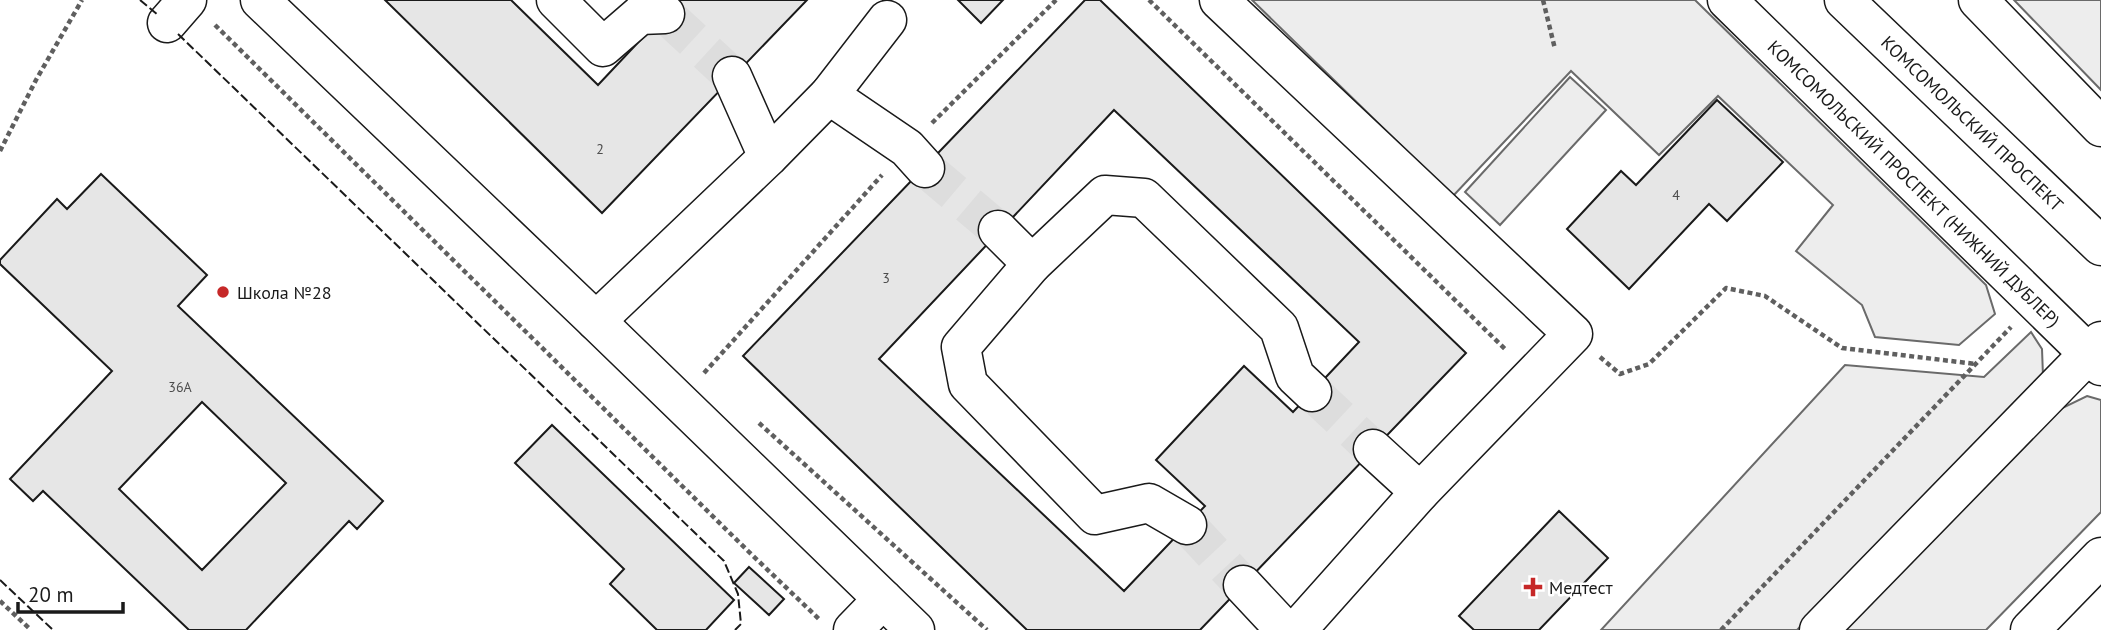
<svg xmlns="http://www.w3.org/2000/svg" width="2101" height="630" font-family="'PT Sans',sans-serif">
	<style>
		.built { fill: #ededed; stroke: #6a6a6a; stroke-width: 2 }
		.building { fill: #e6e6e6; stroke: #1a1a1a; stroke-width: 2; fill-rule: evenodd }
		.lines { fill: none; stroke-linecap: round; stroke-linejoin: round }
		.minor-tunnel { stroke: #ddd; stroke-width: 38; stroke-dasharray: 38 19; stroke-linecap: butt }
		.minor-casing { stroke: #1a1a1a; stroke-width: 41 }
		.major-casing { stroke: #1a1a1a; stroke-width: 41 }
		.path { stroke: #5f5f5f; stroke-width: 4.5; stroke-dasharray: 5 3.5; stroke-linecap: butt }
		.minor { stroke: #fff; stroke-width: 38 }
		.major { stroke: #fff; stroke-width: 38 }
		.fence { stroke: #1a1a1a; stroke-width: 2; stroke-dasharray: 9 3.5; stroke-linecap: butt }
		.poi-dot { fill: #c62828; stroke: #fff; stroke-width: 2.5 }
		.labels { text-anchor: middle; dominant-baseline: central; stroke-width: 5; stroke-linejoin: round; paint-order: stroke }
		.number-label { font-size: 14px; fill: #4d4d4d }
		.street-label { font-size: 18px; fill: #1a1a1a; stroke: #fff }
		.poi-label { font-size: 18px; fill: #1a1a1a; stroke: #fff; text-anchor: start }
	</style>
	<rect width="100%" height="100%" fill="#fff"/>
	<!-- built -->
	<path class="built" d="M 1252,0 L 1695,0 L 1986,285 L 1995,314 L 1959,345 L 1875,337 L 1862,305 L 1796,251 L 1833,205 L 1718,96 L 1659,155 L 1571,71 L 1453,196 Z
		M 2014,0 L 2101,0 L 2101,90 Z
		M 1570,77 L 1606,110 L 1500,225 L 1465,192 Z
		M 2031,332 L 2042,349 L 2043,376 L 1797,630 L 1601,630 L 1845,365 L 1984,377 Z
		M 2087,396 L 2101,400 L 2101,512 L 1986,630 L 1841,630 L 2052,413 Z"/>
	<!-- building -->
	<path class="building" d="M 385,0 L 511,0 L 598,85 L 678,0 L 807,0 L 602,213 Z
		M 958,0 L 1003,0 L 981,23 Z
		M 1085,0 L 1100,0 L 1466,353 L 1200,630 L 1027,630 L 743,356 ZM 1114,110 L 1359,342 L 1293,412 L 1244,366 L 1156,460 L 1205,506 L 1124,591 L 879,359 Z
		M 1717,100 L 1783,162 L 1727,221 L 1709,204 L 1629,289 L 1567,229 L 1621,171 L 1636,185 Z
		M 101,174 L 207,275 L 178,306 L 383,501 L 357,529 L 349,521 L 246,630 L 189,630 L 43,491 L 33,501 L 10,479 L 112,371 L 0,264 L 0,260 L 57,199 L 67,209 ZM 202,402 L 286,483 L 202,570 L 119,489 Z
		M 552,425 L 734,600 L 706,630 L 657,630 L 610,584 L 624,569 L 515,463 Z
		M 1559,511 L 1608,558 L 1539,630 L 1474,630 L 1459,616 Z
		M 749,567 L 784,599 L 769,615 L 734,583 Z"/>
	<g class="lines">
		<!-- minor-tunnel -->
		<path class="minor-tunnel" d="M 665,14 L 732,76
			M 925,168 L 998,230
			M 1312,392 L 1373,449
			M 1187,525 L 1243,585"/>
		<!-- minor casing -->
		<g class="minor-casing">
			<g id="minor">
				<path d="M 260,0 L 596,321 L 915,630"/>
				<path d="M 556,0 L 603,47 L 640,15 L 665,14"/>
				<path d="M 1219,0 L 1573,334 L 1420,492 L 1297,630"/>
				<path id="s1" d="M 1727,0 L 2101,366"/>
				<path d="M 1978,0 L 2101,127"/>
				<path d="M 167,23 L 187,0"/>
				<path d="M 732,76 L 768,157"/>
				<path d="M 829,95 L 907,148 L 925,168"/>
				<path d="M 998,230 L 1032,264"/>
				<path d="M 596,321 L 768,157 L 829,95 L 887,20"/>
				<path d="M 1373,449 L 1420,492"/>
				<path d="M 1187,525 L 1149,503 L 1095,515 L 968,384 L 961,347 L 1032,264 L 1105,195 L 1144,198 L 1279,328 L 1295,376 L 1312,392"/>
				<path d="M 1243,585 L 1285,630"/>
				<path d="M 853,630 L 883,599"/>
				<path d="M 1819,630 L 2101,341"/>
			</g>
		</g>
		<!-- major casing -->
		<g class="major-casing">
			<g id="major">
				<path id="s2" d="M 1844,0 L 2101,246"/>
				<path d="M 2030,630 L 2101,557"/>
			</g>
		</g>
		<!-- path -->
		<path class="path" d="M 1149,0 L 1506,350
			M 1543,0 L 1555,49
			M 215,25 L 748,551 L 820,620
			M 932,123 L 1056,0
			M 0,151 L 36,80 L 82,0
			M 1600,357 L 1620,374 L 1649,364 L 1726,288 L 1765,296 L 1842,348 L 1976,364
			M 704,373 L 882,175
			M 759,423 L 987,630
			M 0,601 L 31,630
			M 1721,630 L 2011,327"/>
		<!-- minor -->
		<use href="#minor" class="minor"/>
		<!-- major -->
		<use href="#major" class="major"/>
		<!-- fence -->
		<path class="fence" d="M 140,0 L 158,15
			M 178,34 L 724,561 L 738,594 L 741,624 L 735,630
			M 0,580 L 53,630"/>
	</g>
	<!-- markers -->
	<g class="poi-dot">
		<circle cx="223" cy="292" r="7"/>
		<path d="M1529.5 576.5h7v7h7v7h-7v7h-7v-7h-7v-7h7z"/>
	</g>
	<g class="labels">
		<!-- number labels -->
		<g class="number-label">
			<text x="600" y="149">2</text>
			<text x="1676" y="195">4</text>
			<text x="886" y="278">3</text>
			<text x="180" y="387">36А</text>
		</g>
		<!-- street labels -->
		<g class="street-label">
			<text stroke="none"><textPath href="#s2" startOffset="178">КОМСОМОЛЬСКИЙ ПРОСПЕКТ</textPath></text>
			<text stroke="none"><textPath href="#s1" startOffset="262">КОМСОМОЛЬСКИЙ ПРОСПЕКТ (НИЖНИЙ ДУБЛЕР)</textPath></text>
		</g>
		<!-- poi labels -->
		<g class="poi-label">
			<text x="237" y="292">Школа №28</text>
			<text x="1549" y="587">Медтест</text>
		</g>
	</g>
	<!-- scale -->
	<path d="M18 602v10h105v-10" fill="none" stroke="#1a1a1a" stroke-width="3.5"/>
	<text x="28" y="602" font-size="21" fill="#1a1a1a" stroke="#ffffff" stroke-width="5" paint-order="stroke">20 m</text>
</svg>
